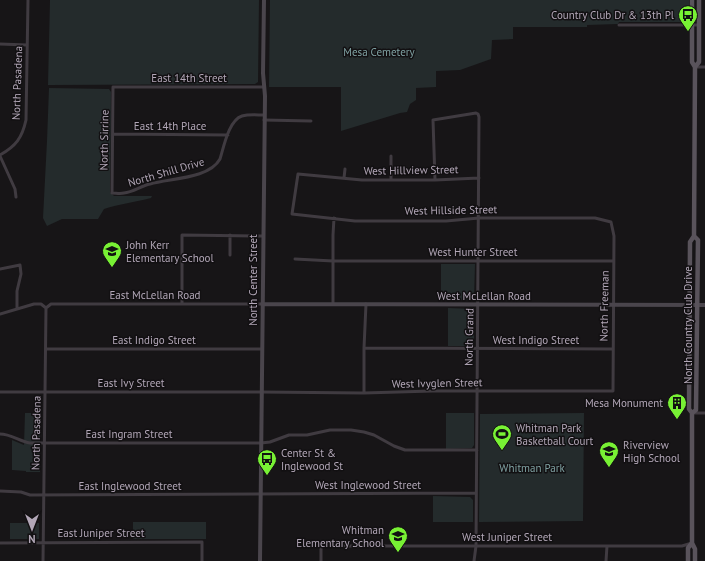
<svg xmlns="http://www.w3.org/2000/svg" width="705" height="561" font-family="'PT Sans',sans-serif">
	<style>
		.green { fill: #242b2c }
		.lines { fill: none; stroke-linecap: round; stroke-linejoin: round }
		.street { stroke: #403b41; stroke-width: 3 }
		.secondary { stroke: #4a454c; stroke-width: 4 }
		.primary { stroke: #59535b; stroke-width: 4.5 }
		.labels { text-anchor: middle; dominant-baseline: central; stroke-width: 3; stroke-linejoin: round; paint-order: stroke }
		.poi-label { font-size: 11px; fill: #b2a7b7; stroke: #121012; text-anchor: start }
		.park-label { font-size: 11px; fill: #7fa1a2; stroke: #121012 }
		.street-label { font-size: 11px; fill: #b2a7b7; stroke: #121012 }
	</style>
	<rect width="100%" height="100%" fill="#171517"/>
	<!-- green -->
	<path class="green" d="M 50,0 L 259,0 L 258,82 L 255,84 L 48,85 Z
		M 270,0 L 689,0 C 689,8 691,19 683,22 L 619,22 L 618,24 L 587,25 L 587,27 L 513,27 L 513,39 L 492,40 L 491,59 L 460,70 L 436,71 L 436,87 L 416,88 L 416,100 L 410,104 L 407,112 L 400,113 L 341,131 L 341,87 L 269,87 Z
		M 49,88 L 109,89 L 111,92 L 110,192 L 114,196 L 152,196 L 151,198 C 135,202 119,204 104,209 L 98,219 L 62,219 L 47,226 L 43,218 L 47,141 Z
		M 441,264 L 475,264 L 474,299 L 472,300 L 441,300 Z
		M 448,308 L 472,309 L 474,311 L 474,346 L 448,346 Z
		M 25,413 L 40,413 L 40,472 L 26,472 L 26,471 L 12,470 L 12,440 L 24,445 Z
		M 446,413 L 474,413 L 474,445 L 472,448 L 446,449 Z
		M 584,413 L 583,521 L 479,522 L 480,414 Z
		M 433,496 L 470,497 L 473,500 L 473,522 L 433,522 Z
		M 133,522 L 206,522 L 206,539 L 133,539 Z
		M 10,523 L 39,523 L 39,539 L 10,539 Z"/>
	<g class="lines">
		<!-- street -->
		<path class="street" d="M 619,25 L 699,25
			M 0,44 L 27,45
			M 695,67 L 705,67
			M 264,87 L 113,87 L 112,193 C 116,193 120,194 124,193 C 133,192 141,186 150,184 C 170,178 209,179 220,159 C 224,146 229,120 242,116 C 249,114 257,115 264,115
			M 264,120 L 311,121
			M 113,134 L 228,135
			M 0,155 C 16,146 22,138 26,120 L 28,0
			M 0,156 L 15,189 L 16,197
			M 344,178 L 345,169
			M 391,180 L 391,156
			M 435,180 L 433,120 L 476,113 L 478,114 L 479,117 L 476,546 L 474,561
			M 230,255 L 230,235
			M 295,259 L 333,261 L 614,261
			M 0,269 L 20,265 L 21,274 L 17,291 L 17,309
			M 182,304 L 182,235 L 263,236
			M 333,304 L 333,235 L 334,218
			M 0,314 L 34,304 L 41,304 L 46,308
			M 364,348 L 613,349
			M 46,349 L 262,349
			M 0,392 L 261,392 L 364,393 L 432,391 L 613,391 L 614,236 L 611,222 L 595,218 L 479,218 L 446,221 L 355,221 L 292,214 L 298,174 L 362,180 L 435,180 L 479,178
			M 364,393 L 364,348 L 366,304
			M 692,413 L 705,413
			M 0,434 C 11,434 19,441 30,443 L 261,443 L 270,442 L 289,435 L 307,435 L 330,430 L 351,430 L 364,432 L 374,435 L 394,446 L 405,450 L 477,450
			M 0,491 L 21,492 L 30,495 L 476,493
			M 0,543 L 202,542 L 202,561
			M 43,561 L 46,308 L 51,304 L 262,304
			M 321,561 L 321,546 L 682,546 L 692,543
			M 606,561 L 607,546"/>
		<!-- secondary -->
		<path class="secondary" d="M 262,304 L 705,305
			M 260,561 L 265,96 L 263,73 L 264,0"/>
		<!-- primary -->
		<path class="primary" d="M 692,0 L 692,62 L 695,67
			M 692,413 L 696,410 L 698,240 L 694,236
			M 688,561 L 688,548 L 692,543
			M 695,561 L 695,549 L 692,543 L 692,413 L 689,409 L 690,242 L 694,236 L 695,67 L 699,62 L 699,0"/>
	</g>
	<!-- icons -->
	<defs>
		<g id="bus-pin" transform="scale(1)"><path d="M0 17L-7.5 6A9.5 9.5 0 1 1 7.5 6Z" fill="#78f134" stroke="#121012"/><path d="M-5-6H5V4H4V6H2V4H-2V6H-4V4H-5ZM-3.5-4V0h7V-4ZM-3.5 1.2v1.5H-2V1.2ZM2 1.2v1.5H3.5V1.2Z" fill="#111"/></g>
		<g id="school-pin" transform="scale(1)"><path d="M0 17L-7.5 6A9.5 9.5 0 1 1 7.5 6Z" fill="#78f134" stroke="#121012"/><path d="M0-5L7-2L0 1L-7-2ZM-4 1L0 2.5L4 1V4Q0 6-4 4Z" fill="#111"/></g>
		<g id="building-pin" transform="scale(1)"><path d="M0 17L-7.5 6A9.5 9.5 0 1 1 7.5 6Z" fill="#78f134" stroke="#121012"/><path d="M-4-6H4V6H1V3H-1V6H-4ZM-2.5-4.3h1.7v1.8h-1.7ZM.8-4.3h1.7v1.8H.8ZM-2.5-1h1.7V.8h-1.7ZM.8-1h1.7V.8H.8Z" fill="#111"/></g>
		<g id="stadium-pin" transform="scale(1)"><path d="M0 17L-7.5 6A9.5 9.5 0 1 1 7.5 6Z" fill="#78f134" stroke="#121012"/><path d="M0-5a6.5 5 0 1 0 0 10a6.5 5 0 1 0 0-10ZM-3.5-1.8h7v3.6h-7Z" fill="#111"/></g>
	</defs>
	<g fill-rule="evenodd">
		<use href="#bus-pin" x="688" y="15"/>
		<use href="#school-pin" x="112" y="251"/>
		<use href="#building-pin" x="677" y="403"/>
		<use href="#stadium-pin" x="502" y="434"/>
		<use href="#school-pin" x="609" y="451"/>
		<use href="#bus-pin" x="267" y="459"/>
		<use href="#school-pin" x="398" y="536"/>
	</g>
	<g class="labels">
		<!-- poi labels -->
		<g class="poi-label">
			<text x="674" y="15" text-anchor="end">Country Club Dr &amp; 13th Pl</text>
			<text x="126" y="245">John Kerr<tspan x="126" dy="13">Elementary School</tspan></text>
			<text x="663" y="403" text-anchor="end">Mesa Monument</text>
			<text x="516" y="428">Whitman Park<tspan x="516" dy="13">Basketball Court</tspan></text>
			<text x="623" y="445">Riverview<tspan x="623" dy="13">High School</tspan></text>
			<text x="281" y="453">Center St &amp;<tspan x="281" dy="13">Inglewood St</tspan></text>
			<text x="384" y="530" text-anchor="end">Whitman<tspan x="384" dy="13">Elementary School</tspan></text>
		</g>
		<!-- park labels -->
		<g class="park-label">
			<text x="379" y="52">Mesa Cemetery</text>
			<text x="532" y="468">Whitman Park</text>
		</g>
		<!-- street labels -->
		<g class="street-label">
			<text x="189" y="78">East 14th Street</text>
			<text transform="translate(17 83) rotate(-88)">North Pasadena</text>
			<text x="170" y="126">East 14th Place</text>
			<text transform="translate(104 140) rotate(-89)">North Sirrine</text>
			<text transform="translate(411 170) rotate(-1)">West Hillview Street</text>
			<text transform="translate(166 172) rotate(-16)">North Shill Drive</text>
			<text transform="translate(451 210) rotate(-1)">West Hillside Street</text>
			<text x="473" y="252">West Hunter Street</text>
			<text transform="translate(253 280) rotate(-90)">North Center Street</text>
			<text x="155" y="295">East McLellan Road</text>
			<text x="484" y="296">West McLellan Road</text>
			<text transform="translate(604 306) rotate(-89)">North Freeman</text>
			<text transform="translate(688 325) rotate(-90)">North Country Club Drive</text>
			<text transform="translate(469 337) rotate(-89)">North Grand</text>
			<text x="154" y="340">East Indigo Street</text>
			<text x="536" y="340">West Indigo Street</text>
			<text x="131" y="383">East Ivy Street</text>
			<text transform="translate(437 383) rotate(-1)">West Ivyglen Street</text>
			<text transform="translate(36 433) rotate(-89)">North Pasadena</text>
			<text x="129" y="434">East Ingram Street</text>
			<text x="368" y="485">West Inglewood Street</text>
			<text x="130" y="486">East Inglewood Street</text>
			<text x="101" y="533">East Juniper Street</text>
			<text x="507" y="537">West Juniper Street</text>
		</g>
	</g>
	<!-- north arrow -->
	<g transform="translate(32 529) rotate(180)" stroke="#121012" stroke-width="3" paint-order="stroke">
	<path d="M0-3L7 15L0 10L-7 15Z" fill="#b2a7b7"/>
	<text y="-6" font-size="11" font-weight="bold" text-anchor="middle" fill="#b2a7b7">N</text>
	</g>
</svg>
